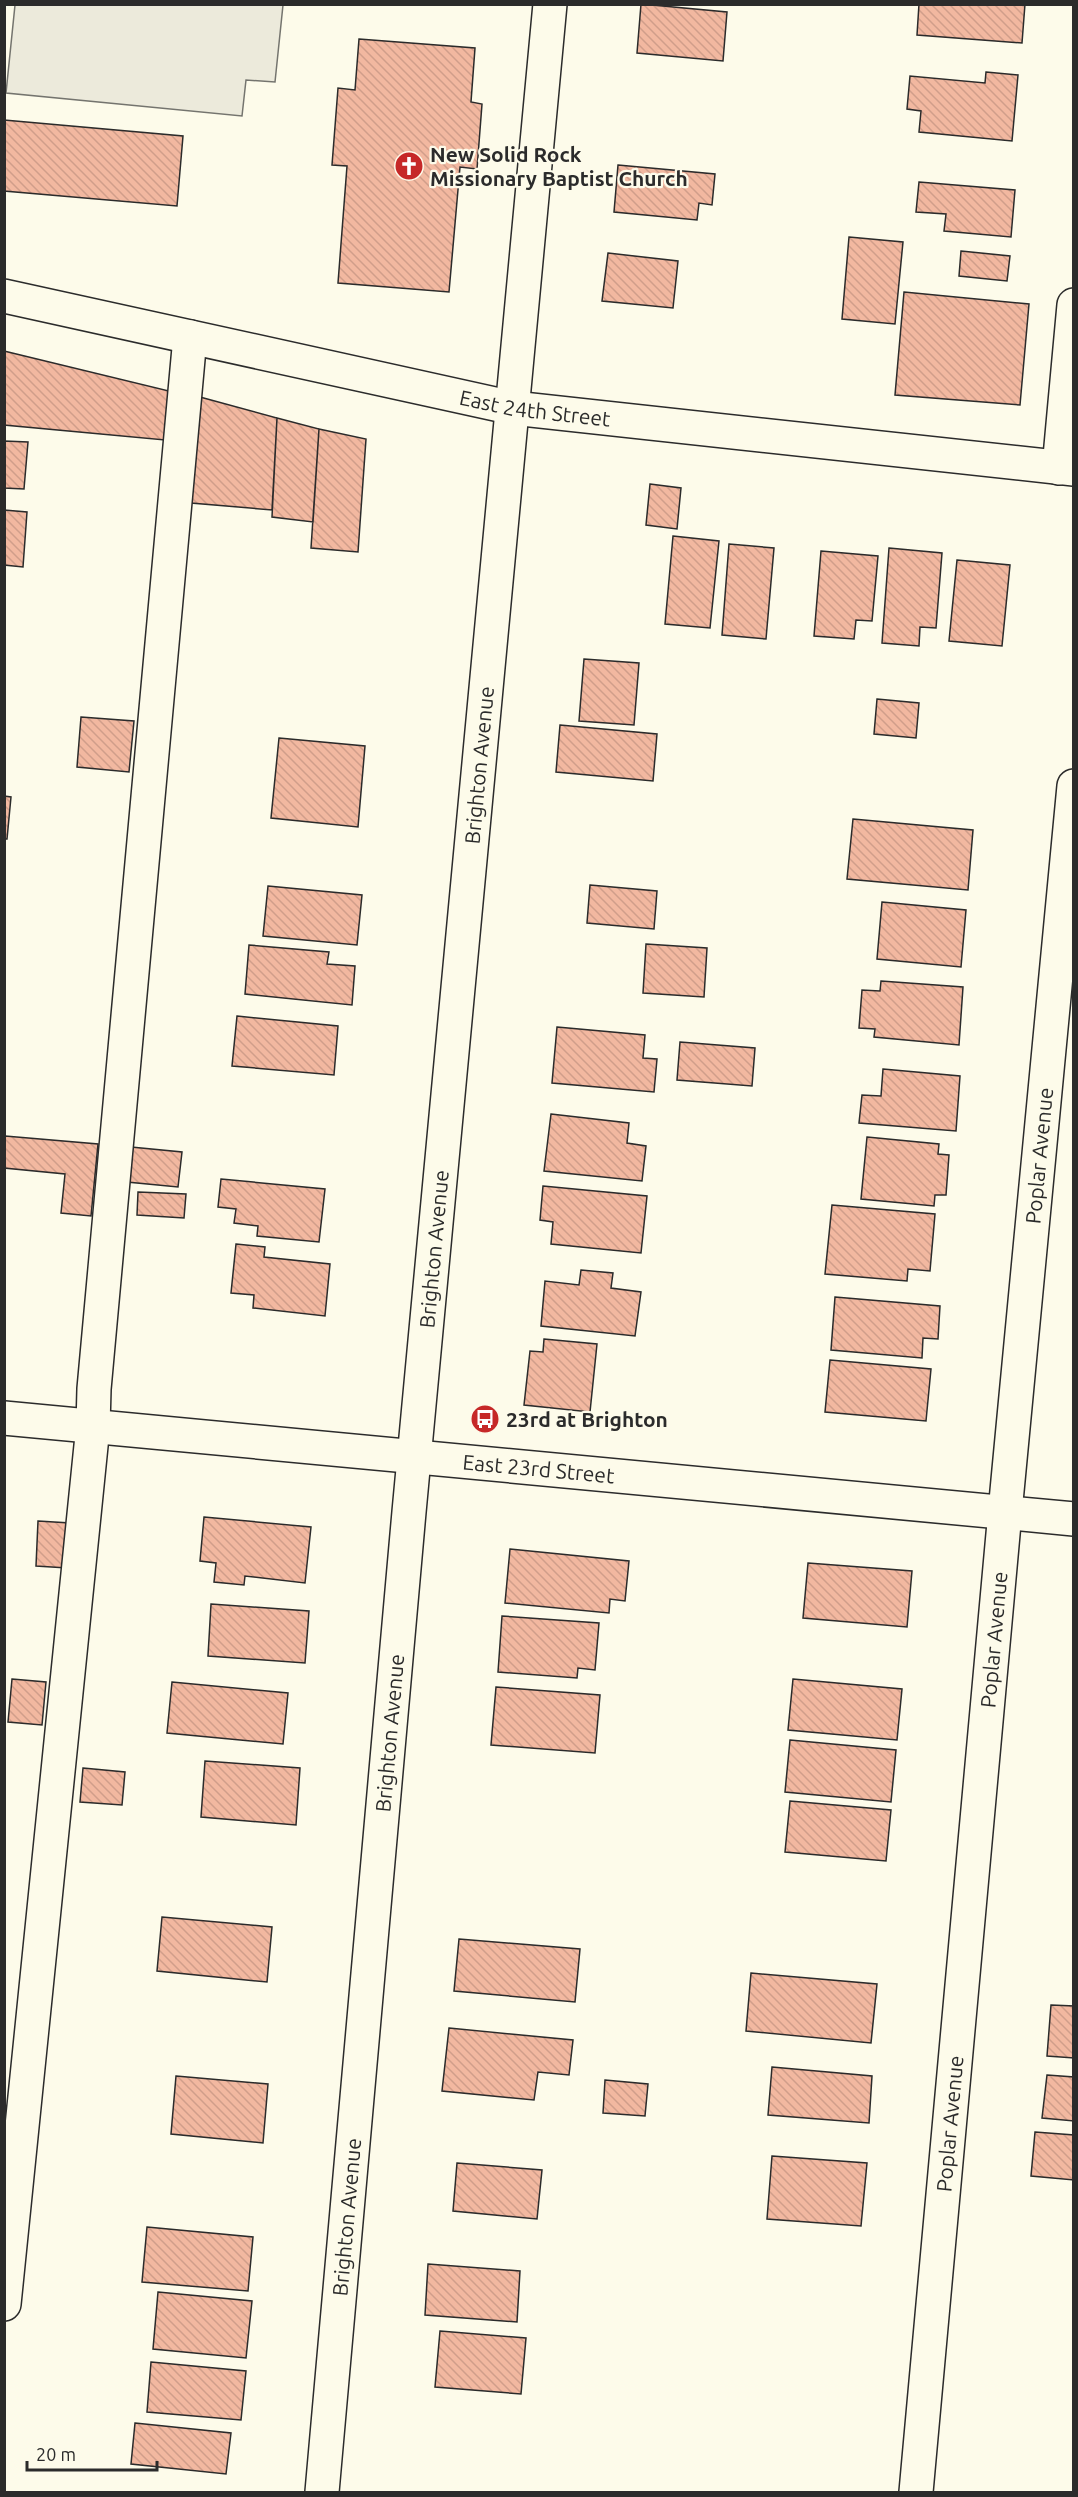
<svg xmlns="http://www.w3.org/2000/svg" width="1078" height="2497" font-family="Ubuntu,sans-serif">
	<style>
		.parking { fill: #eceadb; stroke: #74746e; stroke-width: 1.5 }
		.building { fill: url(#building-back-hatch); stroke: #2b2b2b; stroke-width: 1.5 }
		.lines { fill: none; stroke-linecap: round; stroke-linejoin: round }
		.minor-casing { stroke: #2b2b2b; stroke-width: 36 }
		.major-casing { stroke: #2b2b2b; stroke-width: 36 }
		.minor { stroke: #fdfbea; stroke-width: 33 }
		.major { stroke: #fdfbea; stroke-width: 33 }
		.labels { text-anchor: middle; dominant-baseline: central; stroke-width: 4.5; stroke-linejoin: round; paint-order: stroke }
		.poi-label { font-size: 21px; font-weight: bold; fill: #2b2b2b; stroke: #fdfbea; text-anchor: start }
		.street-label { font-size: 21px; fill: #2b2b2b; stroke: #fdfbea }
	</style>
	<defs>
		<pattern id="building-back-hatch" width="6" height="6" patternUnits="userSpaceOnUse" patternTransform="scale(1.5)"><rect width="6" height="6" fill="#f2b8a0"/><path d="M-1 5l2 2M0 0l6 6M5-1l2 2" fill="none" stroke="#d09e8a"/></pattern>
	</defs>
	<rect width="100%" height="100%" fill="#fdfbea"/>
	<!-- parking -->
	<path class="parking" d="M 15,5 L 283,5 L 275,82 L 246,80 L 242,116 L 6,93 Z"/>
	<!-- building -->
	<path class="building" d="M 641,4 L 727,12 L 723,61 L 637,53 Z
		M 919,4 L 1025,4 L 1022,43 L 917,35 Z
		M 359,39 L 475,48 L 471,102 L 482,104 L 477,169 L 460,167 L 449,292 L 338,283 L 347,166 L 332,165 L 338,88 L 355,90 Z
		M 986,72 L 1018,75 L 1012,141 L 919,132 L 921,111 L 907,109 L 910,76 L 985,83 Z
		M 4,120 L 183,136 L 177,206 L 4,191 Z
		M 618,165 L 715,174 L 712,205 L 699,203 L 697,220 L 614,212 Z
		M 919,182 L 1015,190 L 1011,237 L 944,231 L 946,214 L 916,212 Z
		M 849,237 L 903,242 L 895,324 L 842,319 Z
		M 961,251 L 1010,256 L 1007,281 L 959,276 Z
		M 608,253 L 678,261 L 673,308 L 602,301 Z
		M 904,292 L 1029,304 L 1020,405 L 895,395 Z
		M 4,351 L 169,391 L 165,440 L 4,425 Z
		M 200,397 L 277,418 L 272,510 L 191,503 Z
		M 277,418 L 319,429 L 313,522 L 272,517 Z
		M 319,429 L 366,439 L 358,552 L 311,548 Z
		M 4,441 L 28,442 L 24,489 L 4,488 Z
		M 650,484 L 681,488 L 677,529 L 646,525 Z
		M 4,510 L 27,512 L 23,567 L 4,565 Z
		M 673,536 L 719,541 L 710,628 L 665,624 Z
		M 729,544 L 774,548 L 766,639 L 722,635 Z
		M 889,548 L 942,553 L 936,628 L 920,627 L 919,646 L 882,643 Z
		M 821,551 L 878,556 L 872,621 L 856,620 L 854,639 L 814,636 Z
		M 957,560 L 1010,565 L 1002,646 L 949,641 Z
		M 584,659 L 639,663 L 634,725 L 579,721 Z
		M 877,699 L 919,703 L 916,738 L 874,734 Z
		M 81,717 L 134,721 L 129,772 L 77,767 Z
		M 560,725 L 657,734 L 653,781 L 556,772 Z
		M 279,738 L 365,746 L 358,827 L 271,818 Z
		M 4,796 L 11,797 L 7,839 L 4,839 Z
		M 853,819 L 973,830 L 968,890 L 847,879 Z
		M 590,885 L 657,891 L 654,929 L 587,923 Z
		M 268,886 L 362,895 L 357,945 L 263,936 Z
		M 882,902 L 966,910 L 961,967 L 877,959 Z
		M 646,944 L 707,948 L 704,997 L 643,993 Z
		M 249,945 L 329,952 L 327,964 L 355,966 L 352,1005 L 245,994 Z
		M 881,981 L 963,987 L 959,1045 L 874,1037 L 875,1029 L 859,1028 L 862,990 L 880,991 Z
		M 237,1016 L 338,1026 L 334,1075 L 232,1066 Z
		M 557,1027 L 645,1035 L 643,1058 L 657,1059 L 654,1092 L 552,1083 Z
		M 680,1042 L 755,1048 L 752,1086 L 677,1080 Z
		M 883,1069 L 960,1076 L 956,1131 L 859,1123 L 862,1095 L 881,1096 Z
		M 551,1114 L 629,1123 L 627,1143 L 646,1146 L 642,1181 L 544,1171 Z
		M 5,1136 L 98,1144 L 91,1216 L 61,1213 L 65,1174 L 4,1168 Z
		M 867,1137 L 939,1144 L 938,1154 L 949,1155 L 946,1195 L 935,1195 L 934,1206 L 861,1199 Z
		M 131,1147 L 182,1152 L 178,1187 L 127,1182 Z
		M 221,1179 L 325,1189 L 319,1242 L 257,1236 L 258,1226 L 234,1223 L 236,1209 L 218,1207 Z
		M 543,1186 L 647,1196 L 641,1253 L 551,1244 L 553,1222 L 540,1220 Z
		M 138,1192 L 186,1194 L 184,1218 L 137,1215 Z
		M 832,1205 L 935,1214 L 930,1271 L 908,1269 L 907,1281 L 825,1274 Z
		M 236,1244 L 265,1247 L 264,1257 L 330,1264 L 325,1316 L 253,1308 L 254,1295 L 231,1293 Z
		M 581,1270 L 613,1273 L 611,1288 L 641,1292 L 635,1336 L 541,1326 L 545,1281 L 579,1285 Z
		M 835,1297 L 940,1306 L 938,1339 L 923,1338 L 922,1358 L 831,1350 Z
		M 544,1339 L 597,1344 L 590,1412 L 524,1405 L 530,1351 L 543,1352 Z
		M 830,1360 L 931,1369 L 926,1421 L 825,1412 Z
		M 204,1517 L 311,1527 L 305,1583 L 245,1576 L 244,1585 L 214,1582 L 216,1563 L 200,1561 Z
		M 38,1521 L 70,1523 L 67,1568 L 36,1566 Z
		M 510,1549 L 629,1561 L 625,1601 L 610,1599 L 609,1613 L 505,1603 Z
		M 808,1563 L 912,1571 L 907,1627 L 803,1618 Z
		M 211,1604 L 309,1611 L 305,1663 L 208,1656 Z
		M 502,1616 L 599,1623 L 595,1670 L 578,1668 L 577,1678 L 498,1672 Z
		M 12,1679 L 46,1682 L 42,1725 L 8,1722 Z
		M 793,1679 L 902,1689 L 897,1740 L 788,1730 Z
		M 172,1682 L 288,1693 L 283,1744 L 167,1733 Z
		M 496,1687 L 600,1695 L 595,1753 L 491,1745 Z
		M 790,1740 L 896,1750 L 891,1802 L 785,1792 Z
		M 205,1761 L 300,1768 L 296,1825 L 201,1817 Z
		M 83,1768 L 125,1772 L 122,1805 L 80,1802 Z
		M 790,1801 L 891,1810 L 886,1861 L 785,1852 Z
		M 162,1917 L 272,1927 L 267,1982 L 157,1971 Z
		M 459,1939 L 580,1949 L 575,2002 L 454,1991 Z
		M 751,1973 L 877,1984 L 871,2043 L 746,2031 Z
		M 1051,2005 L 1074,2006 L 1074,2058 L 1047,2056 Z
		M 449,2028 L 573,2040 L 569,2075 L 538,2072 L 534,2100 L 442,2091 Z
		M 772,2067 L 872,2076 L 869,2123 L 768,2115 Z
		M 1047,2075 L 1074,2077 L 1074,2121 L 1042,2118 Z
		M 176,2076 L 268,2084 L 263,2143 L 171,2134 Z
		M 605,2080 L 648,2084 L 645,2116 L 603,2113 Z
		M 1035,2132 L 1074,2135 L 1074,2180 L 1031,2176 Z
		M 772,2156 L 867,2163 L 861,2226 L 767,2219 Z
		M 457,2163 L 542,2170 L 537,2219 L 453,2211 Z
		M 147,2227 L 253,2237 L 248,2291 L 142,2282 Z
		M 428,2264 L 520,2271 L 517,2322 L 425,2315 Z
		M 158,2292 L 252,2301 L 246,2358 L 153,2349 Z
		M 440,2331 L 526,2338 L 521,2394 L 435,2387 Z
		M 151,2362 L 246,2371 L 241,2420 L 147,2412 Z
		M 135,2423 L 231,2433 L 226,2474 L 131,2464 Z"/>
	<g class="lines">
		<!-- minor casing -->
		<g class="minor-casing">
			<g id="minor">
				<path id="s1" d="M 4,296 L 513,408 L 1074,469"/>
				<path d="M 1059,468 L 1074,305"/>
				<path d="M 4,2304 L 93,1426 L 94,1389 L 190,337"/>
				<path id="s2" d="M 322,2492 L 409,1512 L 550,4"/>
				<path id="s3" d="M 916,2492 L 1005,1512 L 1074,786"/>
			</g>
		</g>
		<!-- major casing -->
		<g class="major-casing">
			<g id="major">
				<path id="s4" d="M 4,1418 L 1074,1519"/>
			</g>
		</g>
		<!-- minor -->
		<use href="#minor" class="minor"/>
		<!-- major -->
		<use href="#major" class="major"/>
	</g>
	<!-- icons -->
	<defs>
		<g id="church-disc" transform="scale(1.5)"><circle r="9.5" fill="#c62828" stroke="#fdfbea"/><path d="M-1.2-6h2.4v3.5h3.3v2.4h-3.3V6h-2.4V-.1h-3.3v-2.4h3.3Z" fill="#fff"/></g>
		<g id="bus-disc" transform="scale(1.5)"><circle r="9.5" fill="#c62828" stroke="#fdfbea"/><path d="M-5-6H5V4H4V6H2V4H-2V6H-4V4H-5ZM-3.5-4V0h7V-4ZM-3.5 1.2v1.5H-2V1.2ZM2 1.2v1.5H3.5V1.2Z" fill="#fff"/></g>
	</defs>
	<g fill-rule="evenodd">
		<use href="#church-disc" x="409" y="166"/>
		<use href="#bus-disc" x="485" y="1419"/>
	</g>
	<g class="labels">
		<!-- poi labels -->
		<g class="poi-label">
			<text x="430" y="154">New Solid Rock<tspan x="430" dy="24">Missionary Baptist Church</tspan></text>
			<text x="506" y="1419">23rd at Brighton</text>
		</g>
		<!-- street labels -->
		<g class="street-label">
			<text stroke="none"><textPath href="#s1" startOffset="543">East 24th Street</textPath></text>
			<text stroke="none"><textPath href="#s2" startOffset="1734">Brighton Avenue</textPath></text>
			<text stroke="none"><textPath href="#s3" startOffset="1342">Poplar Avenue</textPath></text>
			<text stroke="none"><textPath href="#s2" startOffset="1248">Brighton Avenue</textPath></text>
			<text stroke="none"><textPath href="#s4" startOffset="537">East 23rd Street</textPath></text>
			<text stroke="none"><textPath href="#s3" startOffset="856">Poplar Avenue</textPath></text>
			<text stroke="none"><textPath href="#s2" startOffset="762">Brighton Avenue</textPath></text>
			<text stroke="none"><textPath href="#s3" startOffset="370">Poplar Avenue</textPath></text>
			<text stroke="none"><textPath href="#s2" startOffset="276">Brighton Avenue</textPath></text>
		</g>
	</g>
	<!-- border -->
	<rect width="1078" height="2497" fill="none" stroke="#2b2b2b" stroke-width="12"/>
	<!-- scale -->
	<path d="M27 2461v9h130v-9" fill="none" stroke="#2b2b2b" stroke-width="3"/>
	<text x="36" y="2461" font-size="18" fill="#2b2b2b" stroke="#fdfbea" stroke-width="4.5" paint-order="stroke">20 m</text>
</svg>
